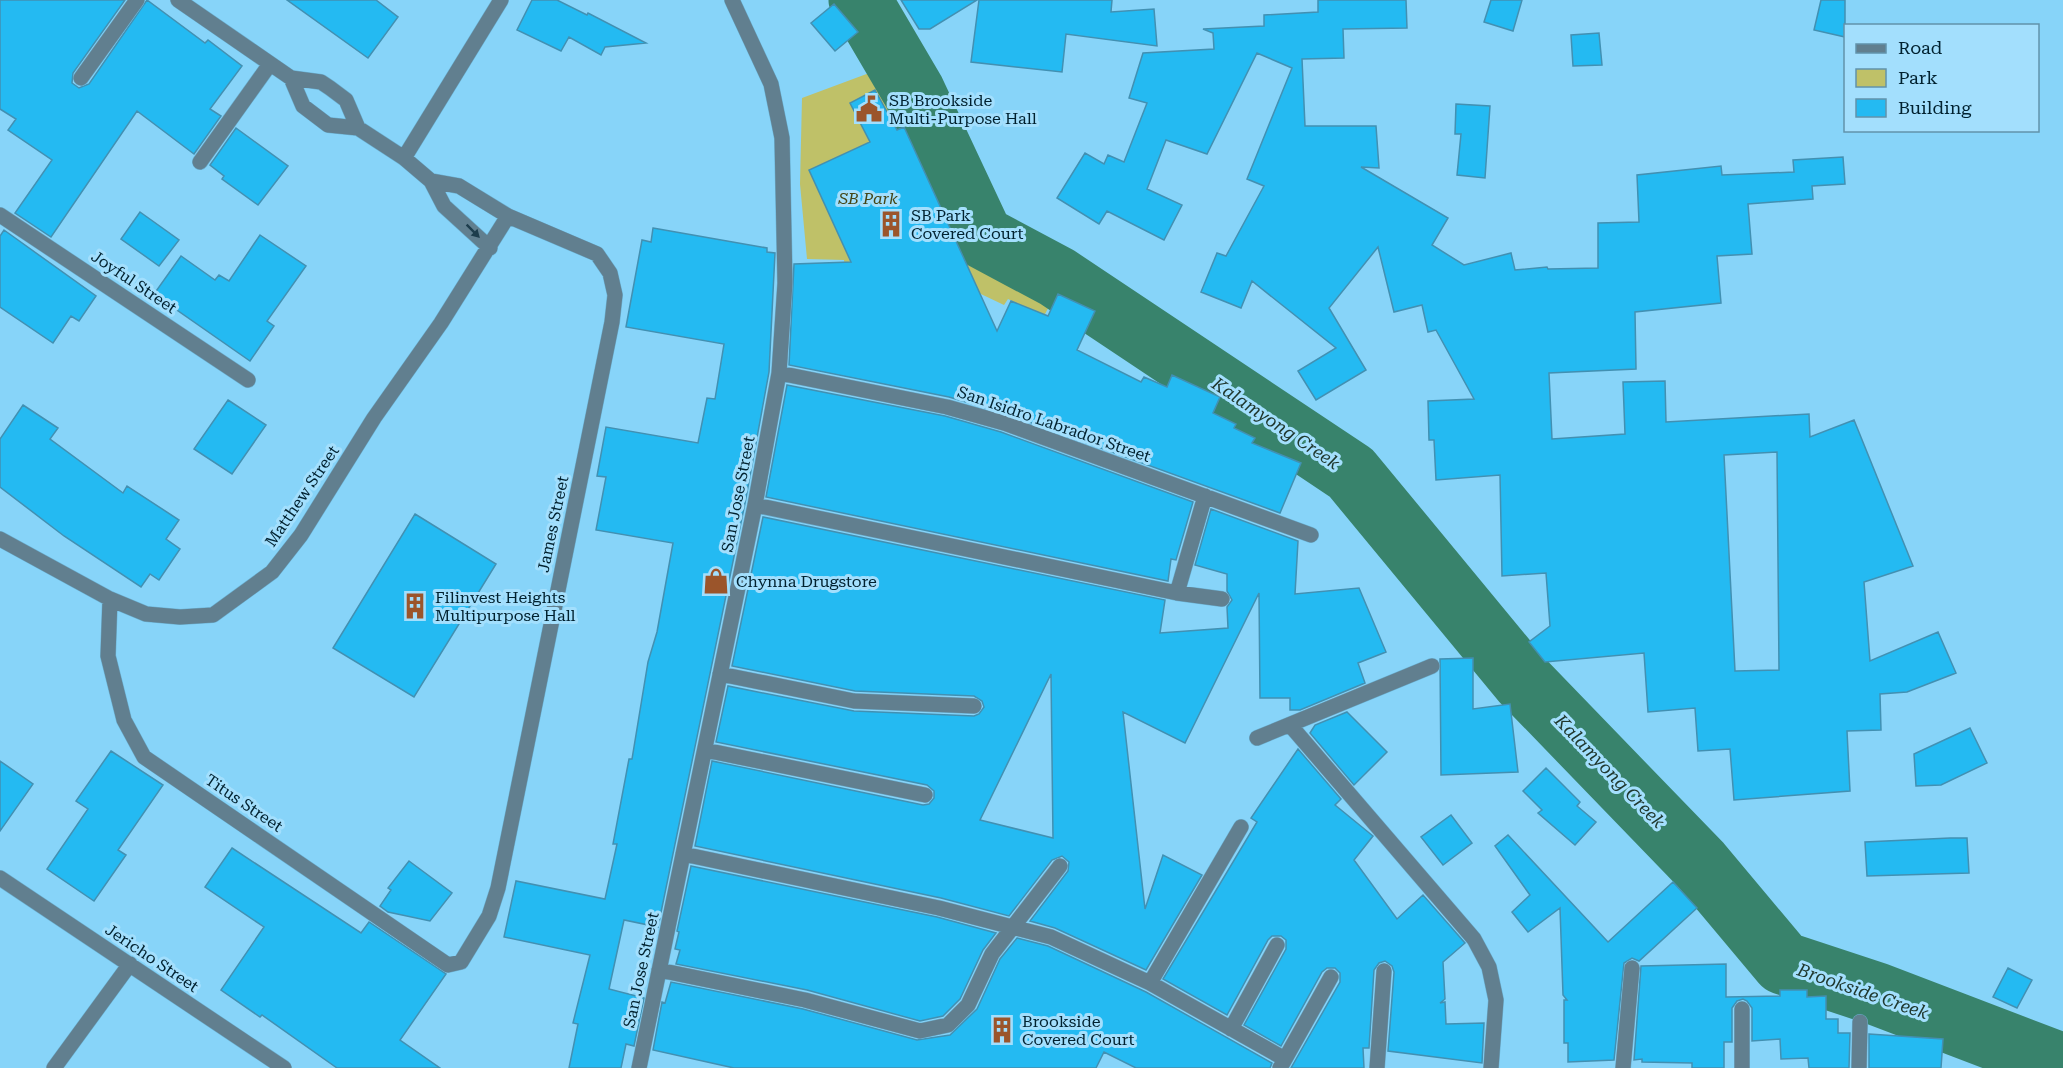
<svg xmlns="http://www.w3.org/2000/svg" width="2063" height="1068" font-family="'Roboto Serif',serif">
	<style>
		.green { fill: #bfc168 }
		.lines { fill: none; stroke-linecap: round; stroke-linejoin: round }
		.river { stroke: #38836c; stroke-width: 63 }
		.building { fill: #24baf2; stroke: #4290b2; stroke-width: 1.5; fill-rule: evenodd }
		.minor-casing { stroke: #6cb0d1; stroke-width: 16 }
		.minor { stroke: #617f8f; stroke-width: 15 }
		.oneway { fill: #1d3d4c }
		.labels { text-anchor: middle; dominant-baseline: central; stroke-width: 6; stroke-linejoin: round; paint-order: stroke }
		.poi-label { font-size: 16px; fill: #00212f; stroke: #a3dffd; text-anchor: start }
		.park-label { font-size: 16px; font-style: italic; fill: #444515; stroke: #a3dffd }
		.street-label { font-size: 16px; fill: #00212f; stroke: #a3dffd }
		.water-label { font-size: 18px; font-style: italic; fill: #20382f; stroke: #a3dffd }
	</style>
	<rect width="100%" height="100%" fill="#87d4f9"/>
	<!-- green -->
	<path class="green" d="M 880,69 L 950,216 L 983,253 L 1055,295 L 1044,316 L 1008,299 L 1004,305 L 964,286 L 849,309 L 844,260 L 807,259 L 800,184 L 802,98 Z"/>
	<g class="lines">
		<!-- river -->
		<path class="river" d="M 860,0 L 914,92 L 982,237 L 1057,277 L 1351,473 L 1522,680 L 1700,864 L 1783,963 L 1877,994 L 2063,1065"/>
	</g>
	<!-- building -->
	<path class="building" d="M 0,0 L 125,0 L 73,73 L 72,83 L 79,88 L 89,84 L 147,0 L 205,43 L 208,40 L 242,66 L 210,109 L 221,116 L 194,154 L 137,111 L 51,237 L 15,213 L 52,160 L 8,130 L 16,119 L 0,109 Z
		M 287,0 L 376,0 L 398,17 L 368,58 Z
		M 532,0 L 557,0 L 587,15 L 588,13 L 646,43 L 605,47 L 601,55 L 569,37 L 561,51 L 517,30 Z
		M 901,0 L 977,0 L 930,29 L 919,29 Z
		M 979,0 L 1112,0 L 1111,12 L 1154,9 L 1157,46 L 1066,34 L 1062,72 L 971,62 Z
		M 1318,0 L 1406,0 L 1407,28 L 1343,29 L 1344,58 L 1302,59 L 1305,126 L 1376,126 L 1379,168 L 1361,167 L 1448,218 L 1432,245 L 1464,265 L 1511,253 L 1515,270 L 1547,267 L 1548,269 L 1598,268 L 1598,223 L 1639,222 L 1637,175 L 1721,166 L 1722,175 L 1794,172 L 1793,160 L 1843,157 L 1845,184 L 1812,186 L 1813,199 L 1748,204 L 1752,254 L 1717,256 L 1721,303 L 1635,312 L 1636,369 L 1549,373 L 1552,439 L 1625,434 L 1623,382 L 1665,381 L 1666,422 L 1809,414 L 1810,437 L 1854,420 L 1913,566 L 1864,582 L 1870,661 L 1938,632 L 1956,673 L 1907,692 L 1880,694 L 1881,730 L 1847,731 L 1850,791 L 1734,800 L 1730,749 L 1698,751 L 1695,708 L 1648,712 L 1644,653 L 1545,662 L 1529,642 L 1550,626 L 1546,573 L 1502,576 L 1500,475 L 1436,480 L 1434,440 L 1429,440 L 1428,401 L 1474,399 L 1436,330 L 1428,332 L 1422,305 L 1394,312 L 1378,247 L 1329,308 L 1366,370 L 1316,400 L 1298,371 L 1336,348 L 1252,281 L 1241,308 L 1201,292 L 1217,253 L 1226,256 L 1264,186 L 1247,179 L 1292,68 L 1257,53 L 1207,154 L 1166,140 L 1147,189 L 1182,205 L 1164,240 L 1107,211 L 1099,224 L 1057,198 L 1085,153 L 1104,164 L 1108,155 L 1124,162 L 1147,103 L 1129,98 L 1143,53 L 1214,49 L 1213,33 L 1203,29 L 1264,26 L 1264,15 L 1318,12 ZM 1777,452 L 1779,670 L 1735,671 L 1724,455 Z
		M 1491,0 L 1522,0 L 1513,31 L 1484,22 Z
		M 1821,0 L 1845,0 L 1845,37 L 1814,30 Z
		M 834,4 L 858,32 L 835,51 L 811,23 Z
		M 1599,33 L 1602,65 L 1573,66 L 1571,35 Z
		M 875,90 L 897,130 L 904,127 L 997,331 L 1011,301 L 1048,316 L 1058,294 L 1095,311 L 1077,350 L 1141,382 L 1144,377 L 1167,387 L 1172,375 L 1220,397 L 1213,413 L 1236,424 L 1234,428 L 1255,438 L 1252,443 L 1301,463 L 1280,513 L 1007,414 L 949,397 L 789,365 L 794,264 L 851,262 L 809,170 L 870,142 L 850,103 Z
		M 1456,104 L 1490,106 L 1485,178 L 1457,175 L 1461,134 L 1455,134 Z
		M 236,128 L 288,166 L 258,205 L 222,179 L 224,176 L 210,165 Z
		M 140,212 L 179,240 L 159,266 L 121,239 Z
		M 653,228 L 767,248 L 767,252 L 775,253 L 769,372 L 745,503 L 658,927 L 624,920 L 609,989 L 644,998 L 634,1046 L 626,1044 L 621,1068 L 569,1068 L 578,1024 L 573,1023 L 590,955 L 504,937 L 516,881 L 605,899 L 617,844 L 613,844 L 629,759 L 632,759 L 648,662 L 657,632 L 673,543 L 596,530 L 606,477 L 597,476 L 606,427 L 698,443 L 707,398 L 715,399 L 724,344 L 626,327 L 642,240 L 651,242 Z
		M 4,230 L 96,296 L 79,321 L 71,316 L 53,343 L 0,307 L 0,236 Z
		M 260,235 L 306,266 L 267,321 L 274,326 L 250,361 L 154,294 L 181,256 L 215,280 L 219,275 L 229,281 Z
		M 787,385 L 945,416 L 1001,432 L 1193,502 L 1176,560 L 1171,559 L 1168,581 L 766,497 Z
		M 228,400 L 266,425 L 232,474 L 194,449 Z
		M 23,405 L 58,428 L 50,439 L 123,493 L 127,486 L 179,520 L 166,539 L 180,549 L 159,580 L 150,574 L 141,587 L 64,536 L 0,487 L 0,439 Z
		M 1211,509 L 1298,541 L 1295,594 L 1359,588 L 1386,652 L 1358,663 L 1365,683 L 1300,710 L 1290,710 L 1290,698 L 1260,698 L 1259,593 L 1185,743 L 1123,712 L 1145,909 L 1163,855 L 1202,875 L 1146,970 L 1055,928 L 1030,921 L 1068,871 L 1069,862 L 1062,856 L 1052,860 L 1009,916 L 941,898 L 695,846 L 712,761 L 923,805 L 929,804 L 934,798 L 934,791 L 927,785 L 716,742 L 728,686 L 854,711 L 974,716 L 979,714 L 984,707 L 982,701 L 974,696 L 855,691 L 732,666 L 763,517 L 1165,600 L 1160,633 L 1228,628 L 1227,607 L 1232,600 L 1227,591 L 1227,574 L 1195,565 ZM 1051,674 L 1053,838 L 980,820 Z
		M 415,514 L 496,564 L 414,697 L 333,648 Z
		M 1473,658 L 1473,709 L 1510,704 L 1518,772 L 1441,775 L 1440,659 Z
		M 1347,712 L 1387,752 L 1354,785 L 1310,733 L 1315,725 Z
		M 1970,728 L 1987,763 L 1941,785 L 1916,786 L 1914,754 Z
		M 1298,749 L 1341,799 L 1335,805 L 1373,836 L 1354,860 L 1397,919 L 1423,895 L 1465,943 L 1443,962 L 1445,999 L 1440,1003 L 1445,1002 L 1446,1024 L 1484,1023 L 1482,1063 L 1388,1051 L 1394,972 L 1392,966 L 1385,961 L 1379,963 L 1374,970 L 1369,1048 L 1363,1048 L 1364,1068 L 1291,1068 L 1340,982 L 1340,973 L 1335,968 L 1327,968 L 1322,972 L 1281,1046 L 1244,1025 L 1286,949 L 1286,940 L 1281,936 L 1272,936 L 1268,940 L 1227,1015 L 1163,979 L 1257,822 L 1251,818 Z
		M 111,751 L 163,785 L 118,850 L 126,855 L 94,901 L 47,869 L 88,809 L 76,801 Z
		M 0,761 L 33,784 L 0,831 Z
		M 1546,768 L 1580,802 L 1577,806 L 1596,822 L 1575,845 L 1538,813 L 1542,810 L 1523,791 Z
		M 1451,815 L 1472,843 L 1443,865 L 1421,837 Z
		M 1508,835 L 1608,942 L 1673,882 L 1697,908 L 1639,961 L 1632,958 L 1624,963 L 1614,1060 L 1568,1062 L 1568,1043 L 1564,1043 L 1564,1000 L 1567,1000 L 1563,995 L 1560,908 L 1528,932 L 1512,912 L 1530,895 L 1495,846 Z
		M 1950,838 L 1967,838 L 1969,873 L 1867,876 L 1865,842 Z
		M 232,848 L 361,933 L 369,922 L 446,974 L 400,1040 L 440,1068 L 337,1068 L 262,1015 L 260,1017 L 221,990 L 264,927 L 205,887 Z
		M 409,861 L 452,893 L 430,921 L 388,912 L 380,906 L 391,890 L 388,888 Z
		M 691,866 L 937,917 L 996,933 L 983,950 L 960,999 L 943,1016 L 920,1021 L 807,990 L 676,964 L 680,950 L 675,949 L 679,932 L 677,931 Z
		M 1017,938 L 1048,946 L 1146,992 L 1272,1063 L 1270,1068 L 1136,1068 L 1104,1052 L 1096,1068 L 734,1068 L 653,1050 L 662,1002 L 665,1003 L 671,982 L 803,1009 L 917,1040 L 950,1035 L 977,1009 L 1000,959 Z
		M 1726,964 L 1726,997 L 1780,996 L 1780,990 L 1807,990 L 1807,997 L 1826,996 L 1826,1019 L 1838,1019 L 1838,1033 L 1850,1033 L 1849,1068 L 1809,1068 L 1808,1058 L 1781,1059 L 1780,1039 L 1752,1041 L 1752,1008 L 1747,1001 L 1743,999 L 1737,1001 L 1732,1008 L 1732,1042 L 1724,1042 L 1724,1068 L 1692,1068 L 1692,1063 L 1642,1062 L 1642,1059 L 1634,1060 L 1641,966 Z
		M 2008,968 L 2032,980 L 2017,1008 L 1993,997 Z
		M 1869,1034 L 1943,1039 L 1941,1068 L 1869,1068 Z"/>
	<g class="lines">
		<!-- minor casing -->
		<g class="minor-casing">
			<path id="minor" d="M 178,0 L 291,78 L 321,82 L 330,88 L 346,100 L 358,128
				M 81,78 L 137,0
				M 291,78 L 303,106 L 328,125 L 358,128 L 404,158 L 431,181 L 444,206 L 490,248
				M 404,158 L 501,0
				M 200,162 L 270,64
				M 0,215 L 248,380
				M 779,373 L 947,407 L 1004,423 L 1311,535
				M 755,505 L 1177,593 L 1222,599
				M 0,539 L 110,599 L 146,614 L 180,617 L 213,615 L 272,572 L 301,535 L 374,418 L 441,323 L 508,216
				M 1177,593 L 1205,496
				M 110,599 L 108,656 L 124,720 L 144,757 L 448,965 L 461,962 L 489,916 L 498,888 L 612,322 L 615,295 L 610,273 L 597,254 L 508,216 L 459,186 L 431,181
				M 720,674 L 854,701 L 974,706
				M 1290,725 L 1474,939 L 1489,967 L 1496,1000 L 1491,1068
				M 1257,738 L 1432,666
				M 705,750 L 925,795
				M 683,854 L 939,908 L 1051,937 L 1150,983 L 1285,1059
				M 0,878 L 284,1068
				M 659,970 L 805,1000 L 920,1031 L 948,1025 L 968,1005 L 992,954 L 1060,866
				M 1150,983 L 1241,827
				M 1742,1009 L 1742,1068
				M 1231,1029 L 1277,945
				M 54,1068 L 130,964
				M 639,1068 L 755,505 L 779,373 L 785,283 L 782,138 L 771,84 L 732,0
				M 1280,1068 L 1331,977
				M 1377,1068 L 1384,971
				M 1623,1068 L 1632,968
				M 1859,1068 L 1860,1022"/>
		</g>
		<!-- minor -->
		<use href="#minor" class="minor"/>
	</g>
	<!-- one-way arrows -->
	<defs><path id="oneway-solid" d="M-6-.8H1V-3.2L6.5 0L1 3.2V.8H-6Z" transform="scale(1.5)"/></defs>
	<use class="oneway" href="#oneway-solid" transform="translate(473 231) rotate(45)"/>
	<!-- icons -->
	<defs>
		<g id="civic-bare" transform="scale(2.07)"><path d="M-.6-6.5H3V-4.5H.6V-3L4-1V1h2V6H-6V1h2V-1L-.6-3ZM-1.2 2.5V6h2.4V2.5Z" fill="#9b552b" stroke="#a3dffd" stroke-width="2.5" paint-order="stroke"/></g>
		<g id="building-bare" transform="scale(2.07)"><path d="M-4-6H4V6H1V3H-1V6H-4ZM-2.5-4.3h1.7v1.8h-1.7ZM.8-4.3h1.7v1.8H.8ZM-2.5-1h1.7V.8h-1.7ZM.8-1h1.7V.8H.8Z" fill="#9b552b" stroke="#a3dffd" stroke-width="2.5" paint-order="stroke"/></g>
		<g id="shop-bare" transform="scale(2.07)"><path d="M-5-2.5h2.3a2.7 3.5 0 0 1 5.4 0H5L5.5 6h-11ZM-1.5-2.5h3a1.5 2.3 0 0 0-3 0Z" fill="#9b552b" stroke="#a3dffd" stroke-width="2.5" paint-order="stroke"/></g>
	</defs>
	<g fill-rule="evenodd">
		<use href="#civic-bare" x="869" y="109"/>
		<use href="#building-bare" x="891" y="224"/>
		<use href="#shop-bare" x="716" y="581"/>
		<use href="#building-bare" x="415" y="606"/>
		<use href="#building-bare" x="1002" y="1030"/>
	</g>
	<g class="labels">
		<!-- poi labels -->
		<g class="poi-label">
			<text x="889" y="100">SB Brookside<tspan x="889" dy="18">Multi-Purpose Hall</tspan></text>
			<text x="911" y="215">SB Park<tspan x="911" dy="18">Covered Court</tspan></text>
			<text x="736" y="581">Chynna Drugstore</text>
			<text x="435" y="597">Filinvest Heights<tspan x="435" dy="18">Multipurpose Hall</tspan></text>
			<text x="1022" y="1021">Brookside<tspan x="1022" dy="18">Covered Court</tspan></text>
		</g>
		<!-- park labels -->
		<g class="park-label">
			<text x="868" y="198">SB Park</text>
		</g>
		<!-- street labels -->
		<g class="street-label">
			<text transform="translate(134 282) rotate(34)">Joyful Street</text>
			<text transform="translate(1054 424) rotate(19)">San Isidro Labrador Street</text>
			<text transform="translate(738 494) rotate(-79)">San Jose Street</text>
			<text transform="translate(302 496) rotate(-56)">Matthew Street</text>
			<text transform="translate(553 524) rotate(-78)">James Street</text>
			<text transform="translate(244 803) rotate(34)">Titus Street</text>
			<text transform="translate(152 958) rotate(34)">Jericho Street</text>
			<text transform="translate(641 970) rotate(-78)">San Jose Street</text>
		</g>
		<!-- water labels -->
		<g class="water-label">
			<text transform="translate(1276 423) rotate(34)">Kalamyong Creek</text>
			<text transform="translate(1610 771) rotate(46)">Kalamyong Creek</text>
			<text transform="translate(1863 991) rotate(19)">Brookside Creek</text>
		</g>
	</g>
	<!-- legend -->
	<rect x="1844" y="24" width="195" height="108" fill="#a3dffd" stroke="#6293ab" stroke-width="1.5"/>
	<rect x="1856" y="44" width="30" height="9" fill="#617f8f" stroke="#6293ab" stroke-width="1.5"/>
	<text x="1898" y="54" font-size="18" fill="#00212f">Road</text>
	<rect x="1856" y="69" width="30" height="18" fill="#bfc168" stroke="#6293ab" stroke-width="1.5"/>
	<text x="1898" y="84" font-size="18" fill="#00212f">Park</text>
	<rect x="1856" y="99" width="30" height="18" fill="#24baf2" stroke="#6293ab" stroke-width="1.5"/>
	<text x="1898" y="114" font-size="18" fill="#00212f">Building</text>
</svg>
